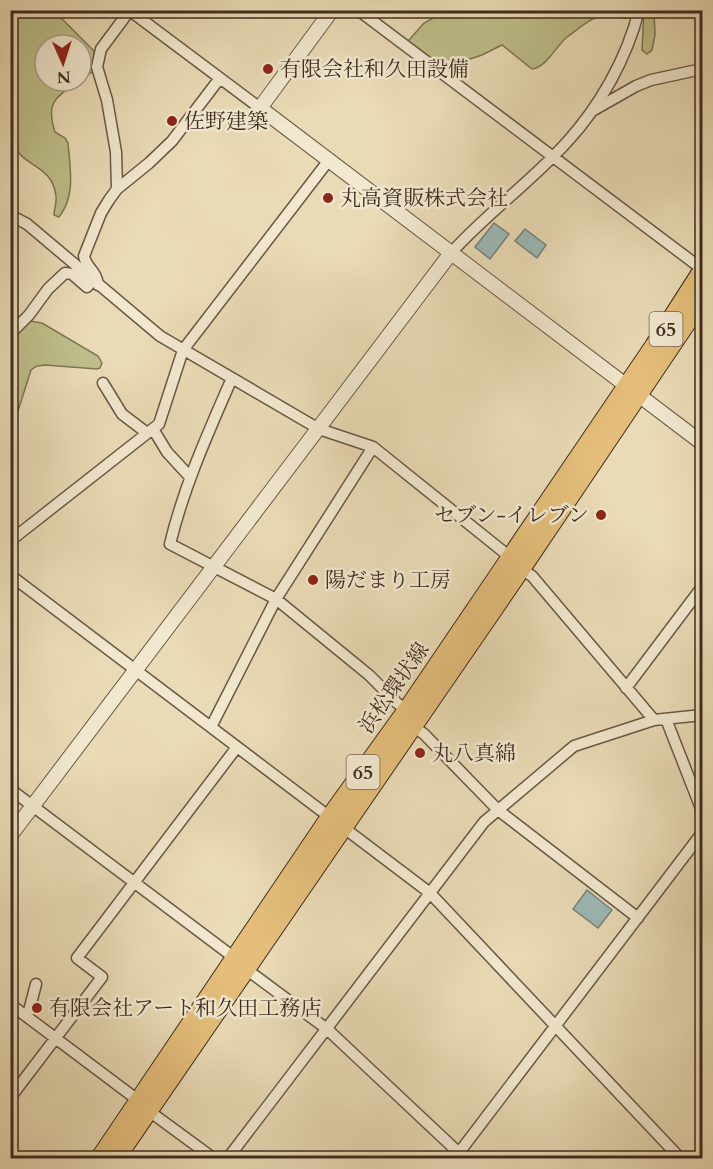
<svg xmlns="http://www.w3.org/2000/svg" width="713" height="1169" font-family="Cardo,'Noto Serif JP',serif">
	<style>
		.green { fill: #bdbe89; stroke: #7e7554; stroke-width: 1.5 }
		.water { fill: #9bb9b7; stroke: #77817b; stroke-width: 1.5 }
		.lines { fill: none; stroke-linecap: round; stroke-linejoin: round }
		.minor-casing { stroke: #6a5845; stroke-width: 13 }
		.tertiary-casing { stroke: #6a5845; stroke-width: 16 }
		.primary-casing { stroke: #402c20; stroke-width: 20 }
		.minor { stroke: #f1e8cf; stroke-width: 10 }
		.tertiary { stroke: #f1e8cf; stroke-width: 14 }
		.primary { stroke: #e4be7a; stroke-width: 18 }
		.poi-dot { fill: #8f2418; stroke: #f1e8cf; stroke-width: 2 }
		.labels { text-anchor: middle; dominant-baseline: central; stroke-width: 5; stroke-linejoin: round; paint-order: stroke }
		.shield { fill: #f1e8cf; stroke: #756454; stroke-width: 1.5 }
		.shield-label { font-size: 20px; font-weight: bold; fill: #402c20 }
		.poi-label { font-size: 21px; fill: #402c20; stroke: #f1e8cf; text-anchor: start }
		.street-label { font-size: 21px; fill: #402c20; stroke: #f1e8cf }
	</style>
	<rect width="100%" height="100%" fill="#e9dbb5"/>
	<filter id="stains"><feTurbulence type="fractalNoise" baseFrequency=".00333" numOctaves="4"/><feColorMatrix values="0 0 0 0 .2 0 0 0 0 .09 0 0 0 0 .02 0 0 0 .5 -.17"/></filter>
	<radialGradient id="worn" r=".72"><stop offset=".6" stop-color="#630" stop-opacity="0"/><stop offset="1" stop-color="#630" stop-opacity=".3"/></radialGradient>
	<!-- green -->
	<path class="green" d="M 11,11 L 54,11 L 94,51 L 93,71 L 81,80 L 81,45 L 45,45 L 45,81 L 80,81 C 56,97 45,101 55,132 L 65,138 L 68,143 C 70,168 76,196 59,217 L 54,215 C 54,209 57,203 56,196 C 52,163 20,167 14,143 L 13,53 L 11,46 Z
		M 446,11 L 634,11 L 631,17 C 621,21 617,14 608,14 C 595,14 577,30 567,37 C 556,46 547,67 532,69 L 502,45 L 482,55 L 443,68 L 409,43 L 409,40 L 424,23 Z
		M 644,11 L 654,11 L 655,35 L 652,50 L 647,54 L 642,50 Z
		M 30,321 L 42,323 L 98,356 L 102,363 L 100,368 L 97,369 L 45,365 L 37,366 L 31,370 L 11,433 L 11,338 Z"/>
	<!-- water -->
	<path class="water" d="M 494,223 L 509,234 L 490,259 L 475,247 Z
		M 525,229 L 546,245 L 537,258 L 515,241 Z
		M 587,890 L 612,910 L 598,928 L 573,909 Z"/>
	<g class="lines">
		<!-- minor casing -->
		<g class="minor-casing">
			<path id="minor" d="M 129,10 L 260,108
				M 358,10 L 702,269
				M 592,111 L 636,86 L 651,80 L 702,69
				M 117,189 L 116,152 L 107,100 L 97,67 L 101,49 L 130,10
				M 10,215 L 27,224 L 160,336 L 319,429 L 373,447 L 510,557
				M 451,253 C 487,213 531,182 567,142 C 600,106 627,58 639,10
				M 98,285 C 97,271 86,268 84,256 L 101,213 L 109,200 L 117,189 L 149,163 L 172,141 L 220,78
				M 10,334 L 29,315 L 48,289 L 65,273 L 72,274 L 87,287 L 93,280
				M 232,378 C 208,433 184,486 170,544 L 276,599 L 369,675 L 397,703 L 407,710
				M 103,383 L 122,414 L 147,433
				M 153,429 L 167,452 L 190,477
				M 10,541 L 159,424 L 183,350 L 329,160
				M 521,569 L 532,576 L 654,720
				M 10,575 L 430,893 L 680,1158
				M 626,688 L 702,587
				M 666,719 L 702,811
				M 413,726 L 424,734 L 498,810 L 638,918
				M 211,727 L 276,599 L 373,447
				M 10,789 L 236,959
				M 246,969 L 327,1029 L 459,1153
				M 10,1004 L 139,1101
				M 26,1016 L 29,1011 L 36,984
				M 10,1098 L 102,977 L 77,958 L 237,747
				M 149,1111 L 213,1158
				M 228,1158 L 484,822 L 574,746 L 654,720 L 702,715
				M 455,1158 L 702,833"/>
		</g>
		<!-- tertiary casing -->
		<g class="tertiary-casing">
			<path id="tertiary" d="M 332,10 L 260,108 L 702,443
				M 10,836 L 451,253"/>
		</g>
		<!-- primary casing -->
		<g class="primary-casing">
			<path id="primary" d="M 100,1158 L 330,817 L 407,710 L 654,346 L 702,271
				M 116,1158 L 521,569 L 702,300"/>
		</g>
		<!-- minor -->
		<use href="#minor" class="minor"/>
		<!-- tertiary -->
		<use href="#tertiary" class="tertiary"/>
		<!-- primary -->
		<use href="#primary" class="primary"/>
	</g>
	<!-- markers -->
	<g class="poi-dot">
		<circle cx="268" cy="69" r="6"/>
		<circle cx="172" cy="121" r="6"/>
		<circle cx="328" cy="198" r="6"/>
		<circle cx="601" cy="515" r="6"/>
		<circle cx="313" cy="580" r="6"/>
		<circle cx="420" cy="753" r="6"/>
		<circle cx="37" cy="1008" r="6"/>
	</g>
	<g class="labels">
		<!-- shield labels -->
		<g class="shield">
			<rect x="649.5" y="312" width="33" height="34" rx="4.5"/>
			<rect x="346.5" y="755" width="33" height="34" rx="4.5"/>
		</g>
		<g class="shield-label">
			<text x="666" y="329">65</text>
			<text x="363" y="772">65</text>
		</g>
		<!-- poi labels -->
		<g class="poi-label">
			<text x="280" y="69">有限会社和久田設備</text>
			<text x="184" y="121">佐野建築</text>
			<text x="340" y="198">丸高資販株式会社</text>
			<text x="589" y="515" text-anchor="end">セブン-イレブン</text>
			<text x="325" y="580">陽だまり工房</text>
			<text x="432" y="753">丸八真綿</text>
			<text x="49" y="1008">有限会社アート和久田工務店</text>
		</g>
		<!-- street labels -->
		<g class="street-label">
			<text transform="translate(394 688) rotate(-55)">浜松環状線</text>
		</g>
	</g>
	<!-- margin -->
	<rect width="713" height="1169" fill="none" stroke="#e9dbb5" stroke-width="36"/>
	<rect x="12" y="12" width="689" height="1145" fill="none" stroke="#402c20" stroke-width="3"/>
	<rect x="18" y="18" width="677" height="1133" fill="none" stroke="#402c20" stroke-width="1.5"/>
	<!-- north arrow -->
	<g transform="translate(63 63) rotate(177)"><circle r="28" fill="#f1e8cf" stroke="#aa9d89" stroke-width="1.5"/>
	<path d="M0-4.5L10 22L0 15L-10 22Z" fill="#8f2418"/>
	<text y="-9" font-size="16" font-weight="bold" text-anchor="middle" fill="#402c20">N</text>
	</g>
	<rect width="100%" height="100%" filter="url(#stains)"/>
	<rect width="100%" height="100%" fill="url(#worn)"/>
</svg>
